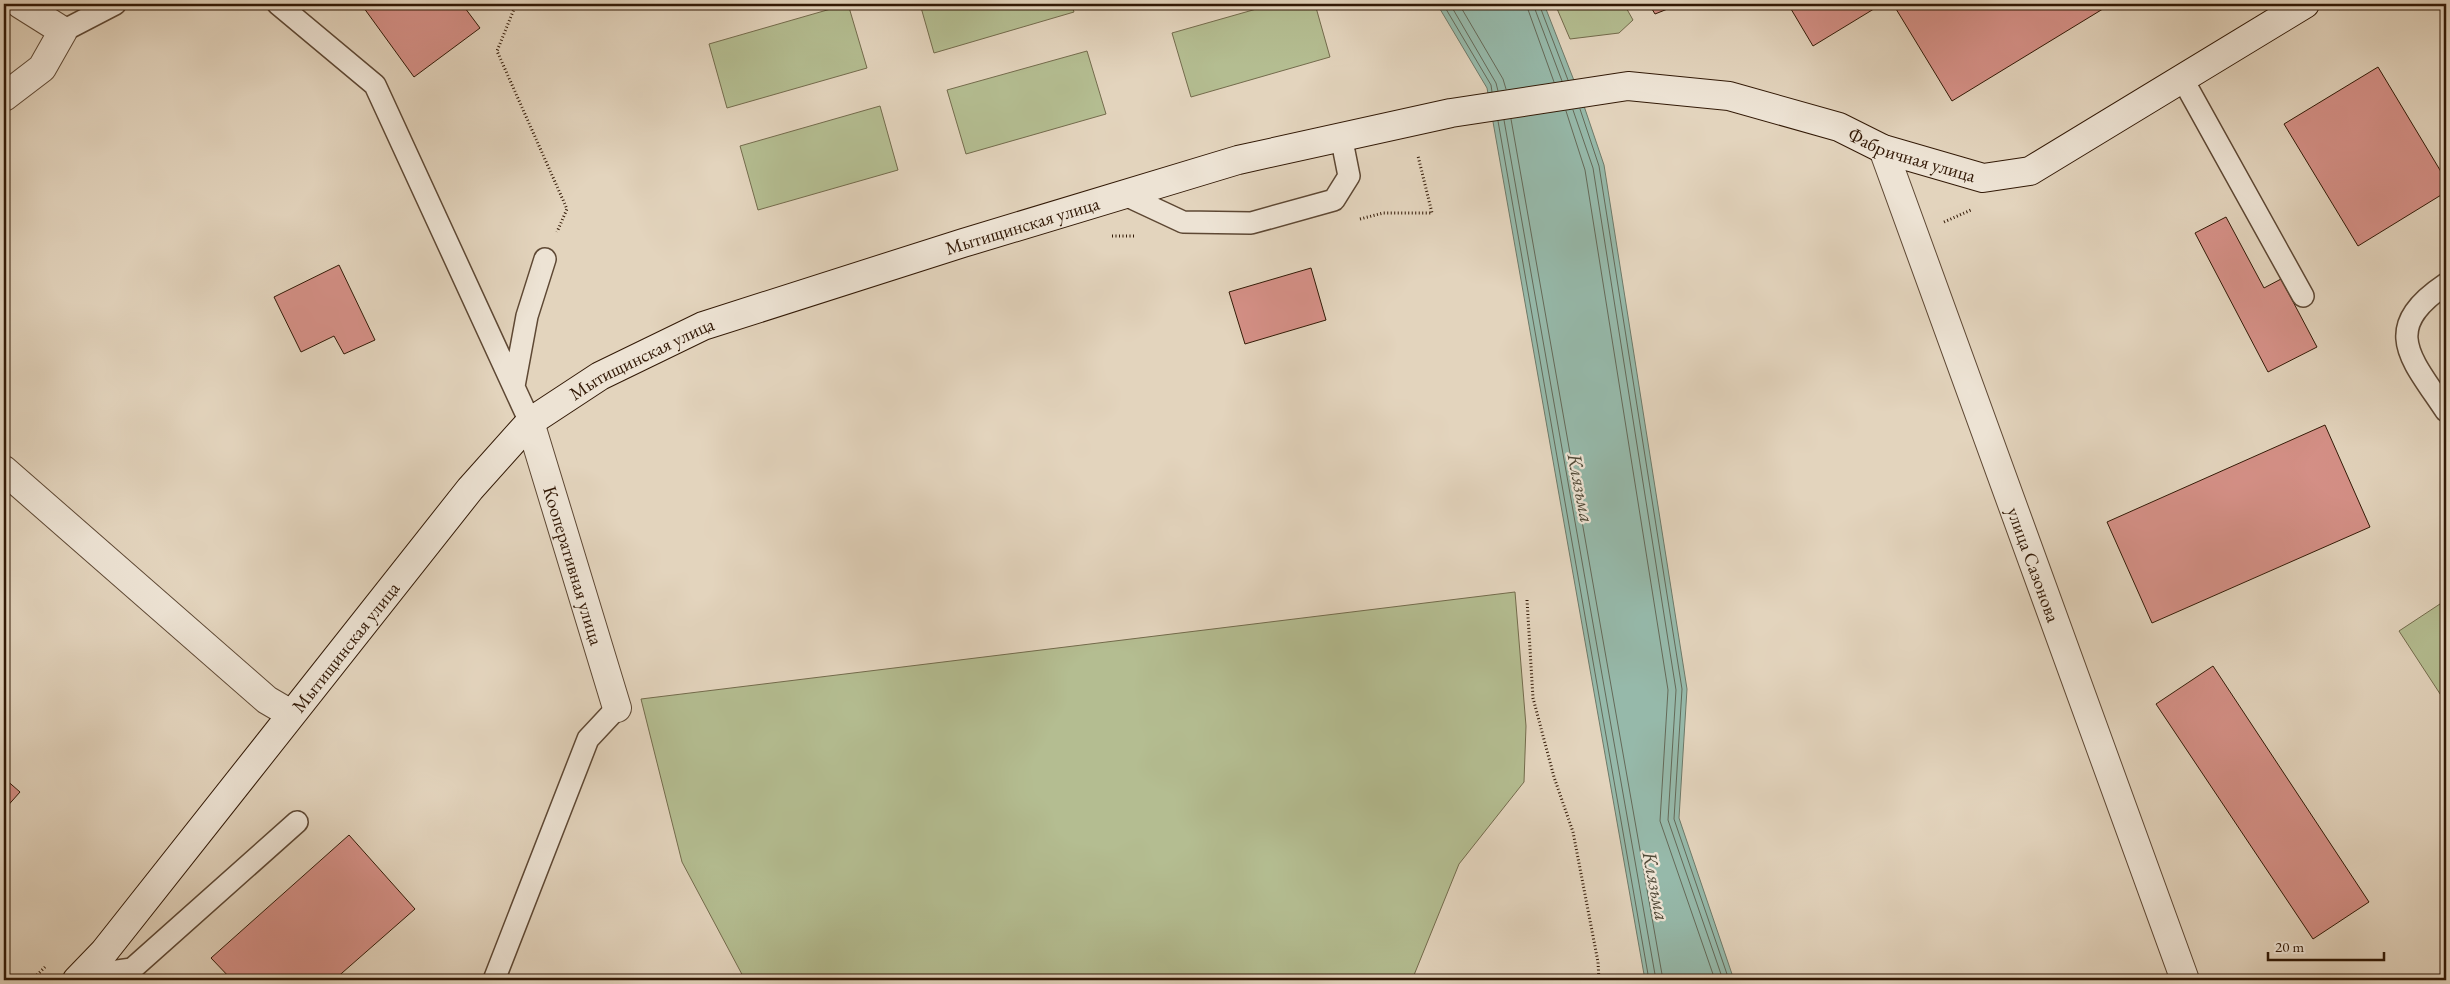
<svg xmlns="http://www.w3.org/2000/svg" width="2450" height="984" font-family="'EB Garamond',serif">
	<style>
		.green { fill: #b4bd91; stroke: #736b4c }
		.water { fill: #96b9aa; stroke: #6e7968 }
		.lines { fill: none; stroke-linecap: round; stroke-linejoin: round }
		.shore { stroke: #646958; stroke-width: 1 }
		.building { fill: #d59087; stroke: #321906 }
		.lane-casing { stroke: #5e4834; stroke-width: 24 }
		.street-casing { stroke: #5e4834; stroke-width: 30 }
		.secondary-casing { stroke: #321906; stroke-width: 30 }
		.path { stroke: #321906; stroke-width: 3; stroke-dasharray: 1 2.5; stroke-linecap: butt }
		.lane { stroke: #ede3d4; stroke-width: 21 }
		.street { stroke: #ede3d4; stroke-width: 28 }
		.secondary { stroke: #ede3d4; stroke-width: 28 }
		.labels { text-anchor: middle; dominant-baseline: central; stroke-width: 4.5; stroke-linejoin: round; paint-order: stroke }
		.street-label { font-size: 19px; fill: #321906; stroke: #ede3d4 }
		.water-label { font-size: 20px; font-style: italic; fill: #504937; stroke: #ede3d4 }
	</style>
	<rect width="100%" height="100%" fill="#e3d4bd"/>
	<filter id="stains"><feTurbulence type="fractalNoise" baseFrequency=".004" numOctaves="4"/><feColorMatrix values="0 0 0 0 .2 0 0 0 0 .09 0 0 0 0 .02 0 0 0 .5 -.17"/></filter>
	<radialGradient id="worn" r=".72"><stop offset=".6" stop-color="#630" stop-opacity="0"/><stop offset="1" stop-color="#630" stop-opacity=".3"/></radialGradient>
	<!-- green -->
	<path class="green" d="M 848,4 L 867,68 L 727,108 L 709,44 Z
		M 920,4 L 1071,4 L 1074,12 L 934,53 Z
		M 1274,4 L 1315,4 L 1330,57 L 1191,97 L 1172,33 Z
		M 1555,4 L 1624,4 L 1633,20 L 1619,33 L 1570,39 Z
		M 1087,51 L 1106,114 L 966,154 L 947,90 Z
		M 880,106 L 898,170 L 758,210 L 740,146 Z
		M 1515,592 L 1526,726 L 1524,782 L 1459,864 L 1412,980 L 745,980 L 682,862 L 641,699 Z
		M 2446,600 L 2446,703 L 2399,631 Z"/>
	<!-- water -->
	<path class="water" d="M 1437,4 L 1544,4 L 1584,106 L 1604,165 L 1687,689 L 1679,818 L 1734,980 L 1645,980 L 1487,88 Z"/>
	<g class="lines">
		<!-- shore -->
		<path class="shore" d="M 1443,4 L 1491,85 L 1492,92
			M 1450,4 L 1496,83 L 1498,91
			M 1459,4 L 1503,79 L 1506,89
			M 1526,4 L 1554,82
			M 1533,4 L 1562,81
			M 1539,4 L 1568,80
			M 1580,109 L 1599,166 L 1682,689 L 1674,819 L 1729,980
			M 1573,110 L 1593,168 L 1676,690 L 1668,820 L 1723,980
			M 1566,111 L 1585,170 L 1668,690 L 1660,821 L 1715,980
			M 1511,119 L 1663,980
			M 1504,120 L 1656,980
			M 1498,121 L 1649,980"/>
	</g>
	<!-- building -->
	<path class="building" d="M 361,4 L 462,4 L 480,28 L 414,77 Z
		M 1649,4 L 1680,4 L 1655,14 Z
		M 1788,4 L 1882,4 L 1813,46 Z
		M 1893,4 L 2111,4 L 1952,101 Z
		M 2378,67 L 2446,180 L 2446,192 L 2358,246 L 2284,124 Z
		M 2226,217 L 2264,288 L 2281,279 L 2317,347 L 2268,372 L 2195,233 Z
		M 339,265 L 375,340 L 344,354 L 334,336 L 301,352 L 274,297 Z
		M 1311,268 L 1326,320 L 1245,344 L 1229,292 Z
		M 2325,425 L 2370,527 L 2152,623 L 2107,522 Z
		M 2213,666 L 2369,902 L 2313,939 L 2156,704 Z
		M 4,778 L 20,792 L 4,810 Z
		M 349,835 L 415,909 L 334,980 L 232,980 L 211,958 Z"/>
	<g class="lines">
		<!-- lane casing -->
		<g class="lane-casing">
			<path id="lane" d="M 278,4 L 375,85 L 530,422
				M 63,31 L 115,4
				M 2182,78 L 2303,296
				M 1123,194 L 1183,222 L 1251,223 L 1334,200 L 1349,176 L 1341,136
				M 2446,284 C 2379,329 2411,358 2446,411
				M 514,386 L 527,316 L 545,259
				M 81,976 L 132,969 L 297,822
				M 494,980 L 588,739 L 617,708"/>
		</g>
		<!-- street casing -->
		<g class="street-casing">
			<g id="street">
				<path d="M 4,97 L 42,68 L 63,31 L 20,4"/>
				<path id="s1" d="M 1883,149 L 2185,980"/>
				<path id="s2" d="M 530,422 L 617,708"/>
				<path d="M 4,470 L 267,700 L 291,714"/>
			</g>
		</g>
		<!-- secondary casing -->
		<g class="secondary-casing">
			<g id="secondary">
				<path id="s3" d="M 77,980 L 104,952 L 470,489 L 530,422 L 600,376 L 703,326 L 963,243 L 1238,160 L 1451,113 L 1628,86 L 1729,96 L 1839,127 L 1883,149 L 1983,178 L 2030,171 L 2305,4"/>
			</g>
		</g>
		<!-- path -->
		<path class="path" d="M 516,4 L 497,51 L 567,209 L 557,232
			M 2339,9 L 2347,4
			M 1360,219 L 1383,213 L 1432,213 L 1418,156
			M 1944,222 L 1971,210
			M 1112,236 L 1136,236
			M 1527,600 L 1533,698 L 1554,777 L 1573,832 L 1598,962 L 1599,980
			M 32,980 L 45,967"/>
		<!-- lane -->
		<use href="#lane" class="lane"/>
		<!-- street -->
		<use href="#street" class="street"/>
		<!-- secondary -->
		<use href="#secondary" class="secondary"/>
	</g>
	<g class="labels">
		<!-- street labels -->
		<g class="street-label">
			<text stroke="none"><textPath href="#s3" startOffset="2169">Фабричная улица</textPath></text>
			<text stroke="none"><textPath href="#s3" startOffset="1252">Мытищинская улица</textPath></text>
			<text stroke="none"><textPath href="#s3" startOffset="848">Мытищинская улица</textPath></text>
			<text stroke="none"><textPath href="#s2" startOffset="150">Кооперативная улица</textPath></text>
			<text stroke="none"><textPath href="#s1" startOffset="442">улица Сазонова</textPath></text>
			<text stroke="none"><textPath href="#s3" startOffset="428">Мытищинская улица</textPath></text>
		</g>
		<!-- water labels -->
		<g class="water-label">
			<text transform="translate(1581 488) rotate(79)">Клязьма</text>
			<text transform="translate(1656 886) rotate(79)">Клязьма</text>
		</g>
	</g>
	<!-- margin -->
	<rect width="2450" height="984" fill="none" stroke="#e3d4bd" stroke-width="20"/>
	<rect x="5" y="5" width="2440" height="974" fill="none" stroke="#321906" stroke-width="2.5"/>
	<rect x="10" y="10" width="2430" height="964" fill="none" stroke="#321906"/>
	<!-- scale -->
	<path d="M2268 952v8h116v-8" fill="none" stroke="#321906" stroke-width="2.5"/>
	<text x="2275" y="952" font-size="15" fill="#321906" stroke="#ede3d4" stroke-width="4" paint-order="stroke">20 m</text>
	<rect width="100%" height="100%" filter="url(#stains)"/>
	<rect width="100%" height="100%" fill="url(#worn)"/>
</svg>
